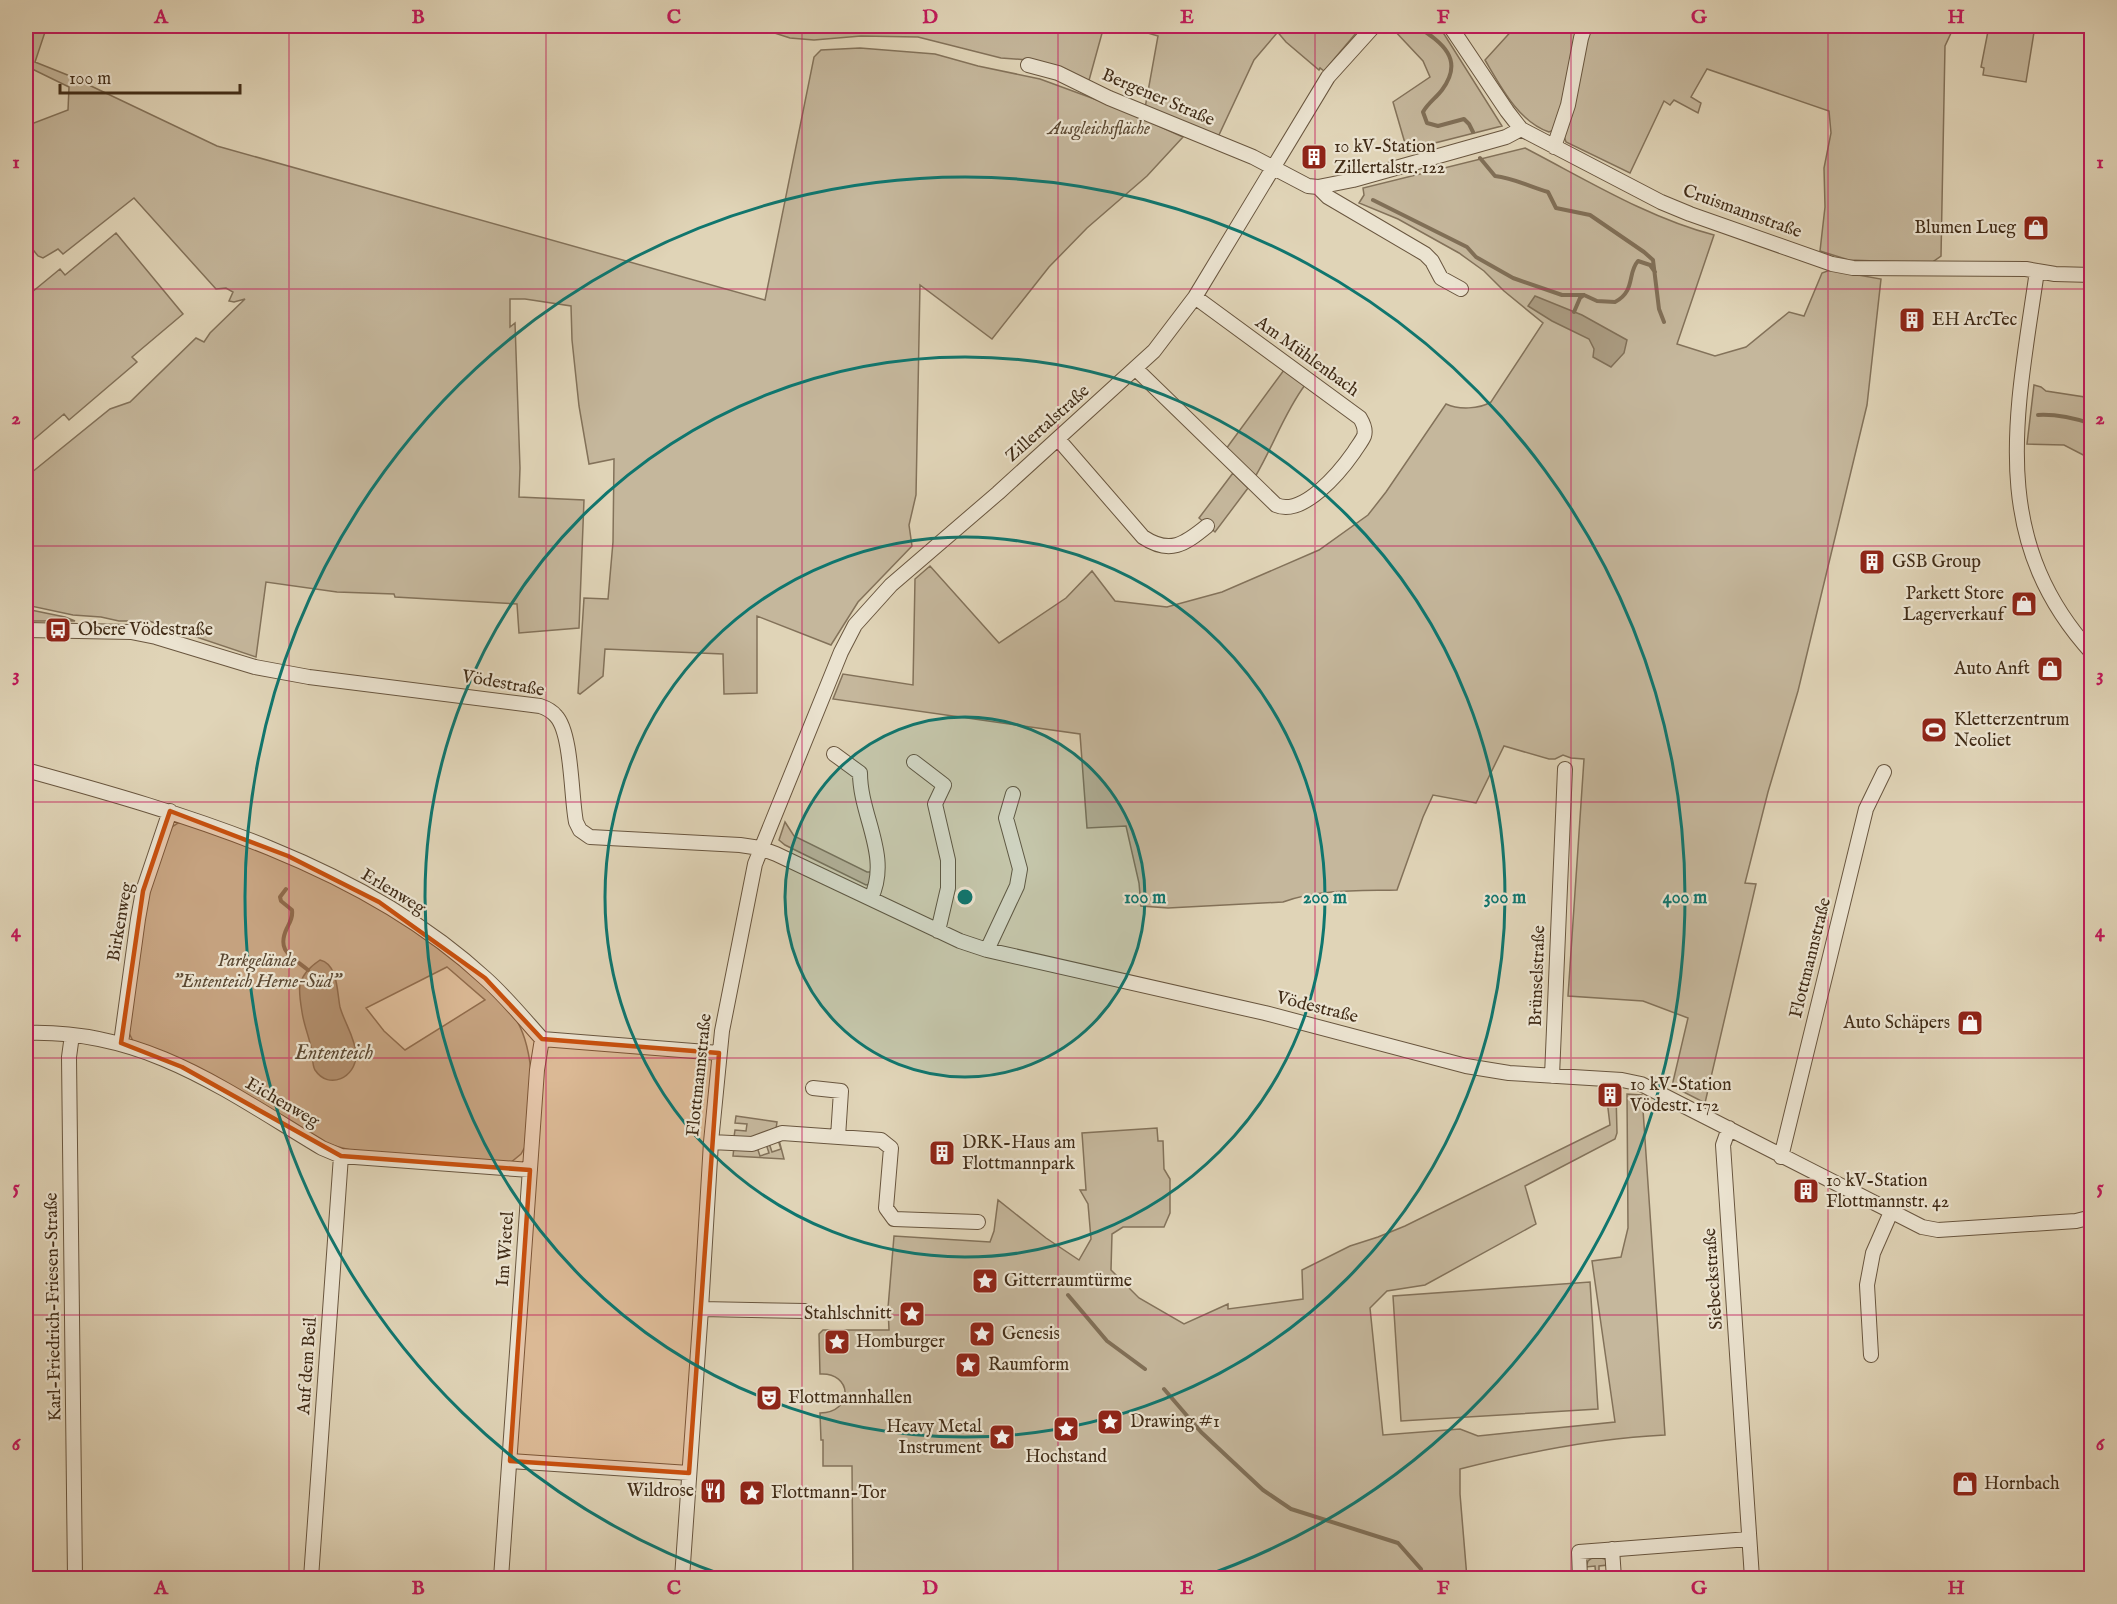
<svg xmlns="http://www.w3.org/2000/svg" width="2117" height="1604" font-family="'IM FELL English',serif">
	<style>
		.green { fill: #c5b79c; stroke: #83725a; stroke-width: 1.5; fill-rule: evenodd }
		.water { fill: #aa9b81; stroke: #806f57; stroke-width: 1.5 }
		.lines { fill: none; stroke-linecap: round; stroke-linejoin: round }
		.stream { stroke: #806f57; stroke-width: 4 }
		.minor-casing { stroke: #69563f; stroke-width: 16 }
		.minor { stroke: #ebe3d0; stroke-width: 14 }
		.marked { fill: #c7500e; fill-opacity: 0.2; stroke: #c7500e; stroke-width: 4.5; stroke-linejoin: round }
		.grid { fill: none; stroke: #c2185b; stroke-width: 1.5; stroke-opacity: 0.55 }
		.ring { fill: none; stroke: #0f766e; stroke-width: 3 }
		.labels { text-anchor: middle; dominant-baseline: central; stroke-width: 4.5; stroke-linejoin: round; paint-order: stroke }
		.street-label { font-size: 18px; fill: #412c17; stroke: #ebe3d0 }
		.park-label { font-size: 18px; font-style: italic; fill: #5b4832; stroke: #ebe3d0 }
		.poi-label { font-size: 18px; fill: #412c17; stroke: #ebe3d0; text-anchor: start }
		.water-label { font-size: 20px; font-style: italic; fill: #5b4832; stroke: #ebe3d0 }
		.centre { fill: #0f766e; stroke: #ebe3d0; stroke-width: 3 }
		.ring-label { font-size: 18px; text-anchor: middle; font-weight: bold; fill: #0f766e; stroke: #ebe3d0; stroke-width: 4.5; stroke-linejoin: round; paint-order: stroke }
		.neatline { fill: none; stroke: #c2185b; stroke-width: 2 }
		.grid-label { font-size: 20px; text-anchor: middle; font-weight: bold; fill: #c2185b }
	</style>
	<rect width="100%" height="100%" fill="#e0d4b7"/>
	<filter id="stains"><feTurbulence type="fractalNoise" baseFrequency=".00333" numOctaves="4"/><feColorMatrix values="0 0 0 0 .2 0 0 0 0 .09 0 0 0 0 .02 0 0 0 .5 -.17"/></filter>
	<radialGradient id="worn" r=".72"><stop offset=".6" stop-color="#630" stop-opacity="0"/><stop offset="1" stop-color="#630" stop-opacity=".3"/></radialGradient>
	<!-- green -->
	<path class="green" d="M 30,26 L 47,26 L 35,62 L 70,76 L 217,146 L 765,300 L 814,57 L 821,50 L 860,48 L 935,54 L 978,66 L 1040,79 L 1119,108 L 1183,137 L 1147,176 L 1087,228 L 1049,267 L 992,339 L 920,285 L 916,495 L 909,525 L 912,546 L 858,602 L 831,645 L 757,616 L 757,693 L 724,694 L 723,654 L 605,649 L 603,676 L 580,694 L 578,693 L 584,598 L 608,599 L 613,542 L 614,459 L 589,464 L 579,406 L 572,340 L 571,306 L 525,299 L 510,299 L 510,327 L 515,323 L 520,468 L 519,497 L 584,500 L 579,628 L 519,633 L 517,604 L 395,597 L 394,594 L 337,592 L 266,582 L 256,657 L 149,621 L 119,621 L 101,617 L 73,615 L 26,605 L 26,477 L 110,409 L 130,402 L 196,338 L 204,342 L 210,333 L 245,299 L 234,302 L 229,301 L 233,292 L 226,288 L 216,289 L 134,198 L 63,254 L 58,249 L 43,258 L 38,256 L 26,241 L 26,126 L 68,110 L 69,87 L 26,66 L 26,40 Z
		M 753,26 L 1104,26 L 1088,84 L 1028,60 L 1001,58 L 918,37 L 861,36 L 814,40 L 790,38 Z
		M 1124,26 L 1362,26 L 1324,71 L 1320,68 L 1319,70 L 1286,42 L 1275,29 L 1277,33 L 1254,60 L 1218,137 L 1145,108 L 1158,36 Z
		M 1396,26 L 1439,26 L 1502,126 L 1407,150 L 1393,102 L 1430,77 L 1423,61 L 1392,28 Z
		M 1516,26 L 1581,26 L 1564,103 L 1554,130 L 1549,132 C 1518,121 1501,87 1485,60 Z
		M 1591,26 L 1958,26 L 1952,31 L 1945,46 L 1941,256 L 1931,263 L 1849,260 L 1820,251 L 1825,207 L 1824,168 L 1831,133 L 1829,111 L 1707,69 L 1691,97 L 1701,103 L 1698,113 L 1674,100 L 1670,105 L 1664,101 L 1630,173 L 1566,142 L 1564,136 L 1582,45 Z
		M 1989,26 L 2035,26 L 2026,82 L 1983,75 L 1984,68 L 1981,67 Z
		M 1525,148 C 1585,179 1648,218 1714,235 L 1677,344 L 1715,356 L 1746,347 L 1789,312 L 1804,316 L 1822,273 L 1830,270 L 1881,279 L 1867,405 L 1798,691 L 1768,792 L 1745,883 L 1756,884 L 1705,1103 L 1672,1086 L 1688,1018 L 1643,1001 L 1568,996 L 1584,759 L 1571,758 L 1563,755 L 1555,759 L 1549,759 L 1504,746 L 1476,803 L 1433,795 L 1423,817 L 1397,890 C 1360,891 1318,889 1283,902 L 1168,908 L 1141,906 L 1139,883 L 1126,826 L 1087,828 L 1080,734 L 833,699 L 843,674 L 913,685 L 915,579 L 930,566 L 999,643 L 1066,598 L 1092,571 L 1115,601 L 1167,607 L 1222,592 L 1319,550 L 1368,515 L 1386,492 L 1446,404 C 1459,410 1479,409 1491,402 L 1543,323 L 1504,291 L 1484,271 L 1459,253 L 1398,219 L 1359,203 L 1364,195 L 1363,188 Z
		M 116,233 L 183,314 L 132,357 L 137,362 L 69,420 L 64,414 L 26,446 L 26,297 L 60,269 L 65,275 Z
		M 1284,370 L 1305,385 C 1284,413 1273,447 1255,477 L 1226,449 Z
		M 2034,385 L 2041,387 L 2046,391 L 2091,398 L 2091,459 L 2064,445 L 2027,444 Z
		M 1233,473 L 1248,488 L 1215,532 L 1199,518 Z
		M 26,609 L 65,617 L 75,621 L 26,621 Z
		M 785,822 L 794,836 L 867,872 L 873,872 L 870,884 L 866,885 L 785,845 L 779,840 Z
		M 178,823 L 184,823 C 218,835 254,846 287,861 C 352,890 413,925 467,971 C 483,985 500,998 513,1015 C 525,1031 529,1052 531,1071 L 526,1145 L 521,1154 L 510,1163 L 358,1152 L 327,1144 L 133,1041 L 129,1033 L 133,985 L 150,886 L 170,828 ZM 447,967 L 485,1000 L 405,1050 L 384,1031 L 366,1008 Z
		M 1606,1092 L 1616,1093 L 1617,1133 L 1615,1139 L 1525,1186 L 1536,1224 L 1425,1285 L 1387,1291 L 1370,1308 L 1383,1435 L 1460,1429 L 1478,1436 L 1615,1422 L 1592,1261 L 1621,1257 L 1628,1228 L 1627,1094 L 1642,1095 L 1665,1435 C 1596,1438 1527,1452 1460,1469 L 1460,1494 L 1467,1578 L 853,1578 L 852,1466 L 823,1466 L 823,1440 L 821,1440 L 820,1413 C 855,1412 852,1372 820,1374 L 819,1334 L 823,1330 L 889,1330 L 888,1308 L 894,1236 L 990,1242 L 994,1231 L 998,1200 L 1046,1238 L 1079,1260 L 1091,1239 L 1088,1204 L 1080,1190 L 1086,1190 L 1082,1133 L 1157,1128 L 1158,1141 L 1163,1141 L 1164,1169 L 1170,1179 L 1170,1213 L 1164,1227 L 1123,1227 L 1112,1234 L 1111,1270 L 1139,1298 L 1184,1324 L 1228,1304 L 1228,1309 L 1303,1299 L 1302,1270 L 1350,1246 L 1378,1237 L 1405,1226 L 1610,1125 Z
		M 736,1116 L 777,1122 L 776,1129 L 751,1138 L 734,1137 L 735,1130 L 746,1131 L 747,1124 L 735,1123 Z
		M 778,1140 L 779,1140 L 784,1159 L 733,1156 L 734,1147 L 757,1147 L 760,1156 L 769,1153 L 766,1144 L 769,1143 L 772,1152 L 781,1149 Z
		M 1590,1282 L 1598,1409 L 1401,1421 L 1393,1296 Z
		M 1592,1558 L 1601,1558 L 1605,1559 L 1608,1565 L 1599,1566 L 1599,1578 L 1596,1578 L 1595,1566 L 1586,1567 L 1588,1561 Z"/>
	<!-- water -->
	<path class="water" d="M 1535,296 L 1582,315 L 1627,340 L 1624,353 L 1611,367 L 1593,357 L 1594,349 L 1589,339 L 1552,321 L 1528,306 Z
		M 320,960 C 338,964 337,992 340,1007 C 344,1022 356,1039 356,1055 C 356,1077 329,1091 315,1070 C 312,1065 313,1058 312,1052 C 310,1039 304,1026 302,1012 C 301,1006 299,990 300,985 C 302,974 311,966 320,960 Z"/>
	<g class="lines">
		<!-- stream -->
		<path class="stream" d="M 1417,26 C 1442,43 1465,59 1442,90 C 1436,98 1428,103 1423,112 L 1427,123 L 1438,126 L 1464,119 L 1469,124 L 1473,132
			M 1480,158 L 1495,176 C 1514,178 1530,187 1548,192 L 1556,208 L 1590,215 L 1644,252 L 1653,260 L 1659,309 L 1664,322
			M 1373,200 L 1467,247 L 1476,257 L 1513,278 L 1562,295 L 1584,295 L 1597,301 L 1615,302 C 1636,291 1627,273 1638,261 L 1650,265 L 1655,272
			M 1574,312 L 1580,298 L 1584,295
			M 2038,415 C 2057,414 2074,418 2092,424
			M 286,889 L 280,897 L 281,901 L 292,910 C 293,917 290,922 287,928 C 276,951 291,956 308,970
			M 1068,1295 L 1107,1341 L 1145,1369
			M 1164,1389 L 1201,1432 L 1263,1490 L 1291,1509 L 1398,1543 L 1421,1569 L 1422,1578"/>
		<!-- minor casing -->
		<g class="minor-casing">
			<path id="minor" d="M 1450,26 L 1507,111 L 1521,129 L 1661,202 L 1690,214 L 1832,264 L 1853,268 L 2026,269 L 2055,274 L 2092,275
				M 1028,65 L 1058,73 L 1109,98 L 1253,157 L 1308,186 L 1318,187 L 1353,180 L 1506,137 L 1521,129
				M 1554,147 L 1568,105 L 1581,38 L 1585,26
				M 1318,187 L 1328,197 L 1425,254 L 1432,261 L 1441,278 L 1461,289
				M 2037,271 C 2017,411 1986,537 2092,653
				M 1136,369 L 1276,505 C 1303,517 1340,472 1354,452 C 1357,447 1362,441 1364,436 C 1366,430 1363,423 1360,418 L 1195,297
				M 1058,439 L 1143,537 C 1170,555 1185,544 1207,526
				M 26,630 L 131,632 L 156,637 L 255,667 L 309,677 L 540,706 C 546,708 552,711 556,716 C 572,733 571,797 576,822 L 580,830 L 590,837 L 740,845 L 760,848 L 776,854 L 960,941 L 987,950 L 1265,1013 L 1466,1066 L 1509,1073 L 1622,1080 L 1641,1084 L 1922,1227 L 1938,1230 L 2076,1221 L 2092,1217
				M 834,754 L 860,773 C 860,816 891,856 871,898
				M 914,762 L 944,785 L 935,804 L 948,860 L 948,888 L 938,931
				M 26,770 C 185,814 362,864 486,979 C 507,998 524,1019 542,1039 L 719,1053
				M 987,950 L 1017,886 L 1020,869 L 1006,818 L 1013,794
				M 26,1033 C 145,1029 225,1090 322,1148 L 341,1156 L 530,1170
				M 72,1035 L 69,1057 L 75,1578
				M 121,1043 L 138,919 L 143,891 L 170,811
				M 1552,1076 L 1565,769
				M 813,1088 L 841,1091 L 838,1137
				M 1729,1128 L 1723,1145 L 1752,1578
				M 711,1142 L 752,1144 L 782,1133 L 881,1140 L 891,1148 L 886,1208 L 894,1219 L 978,1222
				M 1781,1157 L 1866,809 L 1884,772
				M 701,1309 L 805,1311
				M 1871,1355 L 1867,1285 L 1873,1253 L 1891,1212
				M 510,1461 L 689,1473
				M 1612,1549 L 1614,1578
				M 311,1578 L 341,1156
				M 501,1578 L 537,1070 L 542,1039
				M 682,1578 L 701,1309 L 711,1142 L 722,1031 L 755,864 L 841,652 L 855,625 L 891,585 L 998,493 L 1154,351 L 1195,297 L 1328,77 L 1374,26
				M 1580,1578 L 1579,1552 L 1749,1539"/>
		</g>
		<!-- minor -->
		<use href="#minor" class="minor"/>
	</g>
	<!-- marked area -->
	<path class="marked" d="M 170,811 L 288,856 L 379,902 L 485,978 L 542,1039 L 719,1053 L 689,1473 L 510,1461 L 530,1170 L 341,1156 L 182,1067 L 121,1043 L 143,891 Z"/>
	<!-- grid -->
	<path class="grid" d="M 289,26 L 289,1578M 546,26 L 546,1578M 802,26 L 802,1578M 1058,26 L 1058,1578M 1315,26 L 1315,1578M 1571,26 L 1571,1578M 1828,26 L 1828,1578M 26,289 L 2092,289M 26,546 L 2092,546M 26,802 L 2092,802M 26,1058 L 2092,1058M 26,1315 L 2092,1315"/>
	<!-- distance rings -->
	<circle cx="965" cy="897" r="180" fill="#0f766e" fill-opacity=".12"/>
	<g class="ring">
		<circle cx="965" cy="897" r="180"/>
		<circle cx="965" cy="897" r="360"/>
		<circle cx="965" cy="897" r="540"/>
		<path d="M731 1578A720 720 0 1 1 1199 1578"/>
	</g>
	<!-- icons -->
	<defs>
		<g id="building-square" transform="scale(1.35)"><rect x="-9" y="-9" width="18" height="18" rx="4" fill="#8f2418" stroke="#ebe3d0"/><path d="M-4-6H4V6H1V3H-1V6H-4ZM-2.5-4.3h1.7v1.8h-1.7ZM.8-4.3h1.7v1.8H.8ZM-2.5-1h1.7V.8h-1.7ZM.8-1h1.7V.8H.8Z" fill="#fff"/></g>
		<g id="shop-square" transform="scale(1.35)"><rect x="-9" y="-9" width="18" height="18" rx="4" fill="#8f2418" stroke="#ebe3d0"/><path d="M-5-2.5h2.3a2.7 3.5 0 0 1 5.4 0H5L5.5 6h-11ZM-1.5-2.5h3a1.5 2.3 0 0 0-3 0Z" fill="#fff"/></g>
		<g id="bus-square" transform="scale(1.35)"><rect x="-9" y="-9" width="18" height="18" rx="4" fill="#8f2418" stroke="#ebe3d0"/><path d="M-5-6H5V4H4V6H2V4H-2V6H-4V4H-5ZM-3.5-4V0h7V-4ZM-3.5 1.2v1.5H-2V1.2ZM2 1.2v1.5H3.5V1.2Z" fill="#fff"/></g>
		<g id="stadium-square" transform="scale(1.35)"><rect x="-9" y="-9" width="18" height="18" rx="4" fill="#8f2418" stroke="#ebe3d0"/><path d="M0-5a6.5 5 0 1 0 0 10a6.5 5 0 1 0 0-10ZM-3.5-1.8h7v3.6h-7Z" fill="#fff"/></g>
		<g id="sight-square" transform="scale(1.35)"><rect x="-9" y="-9" width="18" height="18" rx="4" fill="#8f2418" stroke="#ebe3d0"/><path d="M0-6L1.8-2.2L6-1.7L2.9 1.2L3.7 5.4L0 3.3L-3.7 5.4L-2.9 1.2L-6-1.7L-1.8-2.2Z" fill="#fff"/></g>
		<g id="theatre-square" transform="scale(1.35)"><rect x="-9" y="-9" width="18" height="18" rx="4" fill="#8f2418" stroke="#ebe3d0"/><path d="M-5-5.5Q0-4 5-5.5V0Q5 5 0 6Q-5 5-5 0ZM-3.3-2.5H-1v1.5H-3.3ZM1-2.5H3.3v1.5H1ZM-2.8 1Q0 5.5 2.8 1Z" fill="#fff"/></g>
		<g id="restaurant-square" transform="scale(1.35)"><rect x="-9" y="-9" width="18" height="18" rx="4" fill="#8f2418" stroke="#ebe3d0"/><path d="M-5-6h1v4h1v-4h1v4h1v-4h1v5L-1.5 .5V6h-2V.5L-5-1ZM5-6V6H3V1.5H1.5Q1.5-4 5-6Z" fill="#fff"/></g>
	</defs>
	<g fill-rule="evenodd">
		<use href="#building-square" x="1314" y="157"/>
		<use href="#shop-square" x="2036" y="228"/>
		<use href="#building-square" x="1912" y="320"/>
		<use href="#building-square" x="1872" y="562"/>
		<use href="#shop-square" x="2024" y="604"/>
		<use href="#bus-square" x="58" y="630"/>
		<use href="#shop-square" x="2050" y="669"/>
		<use href="#stadium-square" x="1934" y="730"/>
		<use href="#shop-square" x="1970" y="1023"/>
		<use href="#building-square" x="1610" y="1095"/>
		<use href="#building-square" x="942" y="1153"/>
		<use href="#building-square" x="1806" y="1191"/>
		<use href="#sight-square" x="985" y="1281"/>
		<use href="#sight-square" x="912" y="1314"/>
		<use href="#sight-square" x="982" y="1334"/>
		<use href="#sight-square" x="837" y="1342"/>
		<use href="#sight-square" x="968" y="1365"/>
		<use href="#theatre-square" x="769" y="1398"/>
		<use href="#sight-square" x="1110" y="1422"/>
		<use href="#sight-square" x="1066" y="1429"/>
		<use href="#sight-square" x="1002" y="1437"/>
		<use href="#shop-square" x="1965" y="1484"/>
		<use href="#restaurant-square" x="713" y="1491"/>
		<use href="#sight-square" x="752" y="1493"/>
	</g>
	<g class="labels">
		<!-- street labels -->
		<g class="street-label">
			<text transform="translate(1158 98) rotate(23)">Bergener Straße</text>
			<text transform="translate(1742 212) rotate(20)">Cruismannstraße</text>
			<text transform="translate(1307 357) rotate(36)">Am Mühlenbach</text>
			<text transform="translate(1048 424) rotate(-42)">Zillertalstraße</text>
			<text transform="translate(503 684) rotate(10)">Vödestraße</text>
			<text transform="translate(393 892) rotate(31)">Erlenweg</text>
			<text transform="translate(121 922) rotate(-80)">Birkenweg</text>
			<text transform="translate(1811 958) rotate(-76)">Flottmannstraße</text>
			<text transform="translate(1538 976) rotate(-88)">Brünselstraße</text>
			<text transform="translate(1317 1008) rotate(14)">Vödestraße</text>
			<text transform="translate(700 1075) rotate(-84)">Flottmannstraße</text>
			<text transform="translate(282 1103) rotate(30)">Eichenweg</text>
			<text transform="translate(506 1249) rotate(-86)">Im Wietel</text>
			<text transform="translate(1714 1279) rotate(-94)">Siebeckstraße</text>
			<text transform="translate(54 1307) rotate(-91)">Karl-Friedrich-Friesen-Straße</text>
			<text transform="translate(308 1366) rotate(-86)">Auf dem Beil</text>
		</g>
		<!-- park labels -->
		<g class="park-label">
			<text x="1099" y="129">Ausgleichsfläche</text>
			<text x="257" y="961">Parkgelände<tspan x="257" dy="21">"Ententeich Herne-Süd"</tspan></text>
		</g>
		<!-- poi labels -->
		<g class="poi-label">
			<text x="1334" y="147">10 kV-Station<tspan x="1334" dy="21">Zillertalstr. 122</tspan></text>
			<text x="2016" y="228" text-anchor="end">Blumen Lueg</text>
			<text x="1932" y="320">EH ArcTec</text>
			<text x="1892" y="562">GSB Group</text>
			<text x="2004" y="594" text-anchor="end">Parkett Store<tspan x="2004" dy="21">Lagerverkauf</tspan></text>
			<text x="78" y="630">Obere Vödestraße</text>
			<text x="2030" y="669" text-anchor="end">Auto Anft</text>
			<text x="1954" y="720">Kletterzentrum<tspan x="1954" dy="21">Neoliet</tspan></text>
			<text x="1950" y="1023" text-anchor="end">Auto Schäpers</text>
			<text x="1630" y="1085">10 kV-Station<tspan x="1630" dy="21">Vödestr. 172</tspan></text>
			<text x="962" y="1143">DRK-Haus am<tspan x="962" dy="21">Flottmannpark</tspan></text>
			<text x="1826" y="1181">10 kV-Station<tspan x="1826" dy="21">Flottmannstr. 42</tspan></text>
			<text x="1004" y="1281">Gitterraumtürme</text>
			<text x="892" y="1314" text-anchor="end">Stahlschnitt</text>
			<text x="1002" y="1334">Genesis</text>
			<text x="856" y="1342">Homburger</text>
			<text x="988" y="1365">Raumform</text>
			<text x="788" y="1398">Flottmannhallen</text>
			<text x="1130" y="1422">Drawing #1</text>
			<text x="982" y="1427" text-anchor="end">Heavy Metal<tspan x="982" dy="21">Instrument</tspan></text>
			<text x="1066" y="1457" text-anchor="middle">Hochstand</text>
			<text x="1984" y="1484">Hornbach</text>
			<text x="694" y="1491" text-anchor="end">Wildrose</text>
			<text x="771" y="1493">Flottmann-Tor</text>
		</g>
		<!-- water labels -->
		<g class="water-label">
			<text x="334" y="1053">Ententeich</text>
		</g>
	</g>
	<circle cx="965" cy="897" r="9" class="centre"/>
	<g class="ring-label">
		<text x="1145" y="903">100 m</text>
		<text x="1325" y="903">200 m</text>
		<text x="1505" y="903">300 m</text>
		<text x="1685" y="903">400 m</text>
	</g>
	<!-- margin -->
	<rect width="2117" height="1604" fill="none" stroke="#e0d4b7" stroke-width="66"/>
	<!-- scale -->
	<path d="M60 84v9h180v-9" fill="none" stroke="#412c17" stroke-width="3"/>
	<text x="69" y="84" font-size="18" fill="#412c17" stroke="#ebe3d0" stroke-width="4.5" paint-order="stroke">100 m</text>
	<rect x="33" y="33" width="2051" height="1538" class="neatline"/>
	<g class="grid-label">
		<text x="161" y="23">A</text>
		<text x="418" y="23">B</text>
		<text x="674" y="23">C</text>
		<text x="930" y="23">D</text>
		<text x="1187" y="23">E</text>
		<text x="1443" y="23">F</text>
		<text x="1699" y="23">G</text>
		<text x="1956" y="23">H</text>
		<text x="16" y="168">1</text>
		<text x="2100" y="168">1</text>
		<text x="16" y="424">2</text>
		<text x="2100" y="424">2</text>
		<text x="16" y="681">3</text>
		<text x="2100" y="681">3</text>
		<text x="16" y="937">4</text>
		<text x="2100" y="937">4</text>
		<text x="16" y="1193">5</text>
		<text x="2100" y="1193">5</text>
		<text x="16" y="1450">6</text>
		<text x="2100" y="1450">6</text>
		<text x="161" y="1594">A</text>
		<text x="418" y="1594">B</text>
		<text x="674" y="1594">C</text>
		<text x="930" y="1594">D</text>
		<text x="1187" y="1594">E</text>
		<text x="1443" y="1594">F</text>
		<text x="1699" y="1594">G</text>
		<text x="1956" y="1594">H</text>
	</g>
	<rect width="100%" height="100%" filter="url(#stains)"/>
	<rect width="100%" height="100%" fill="url(#worn)"/>
</svg>
